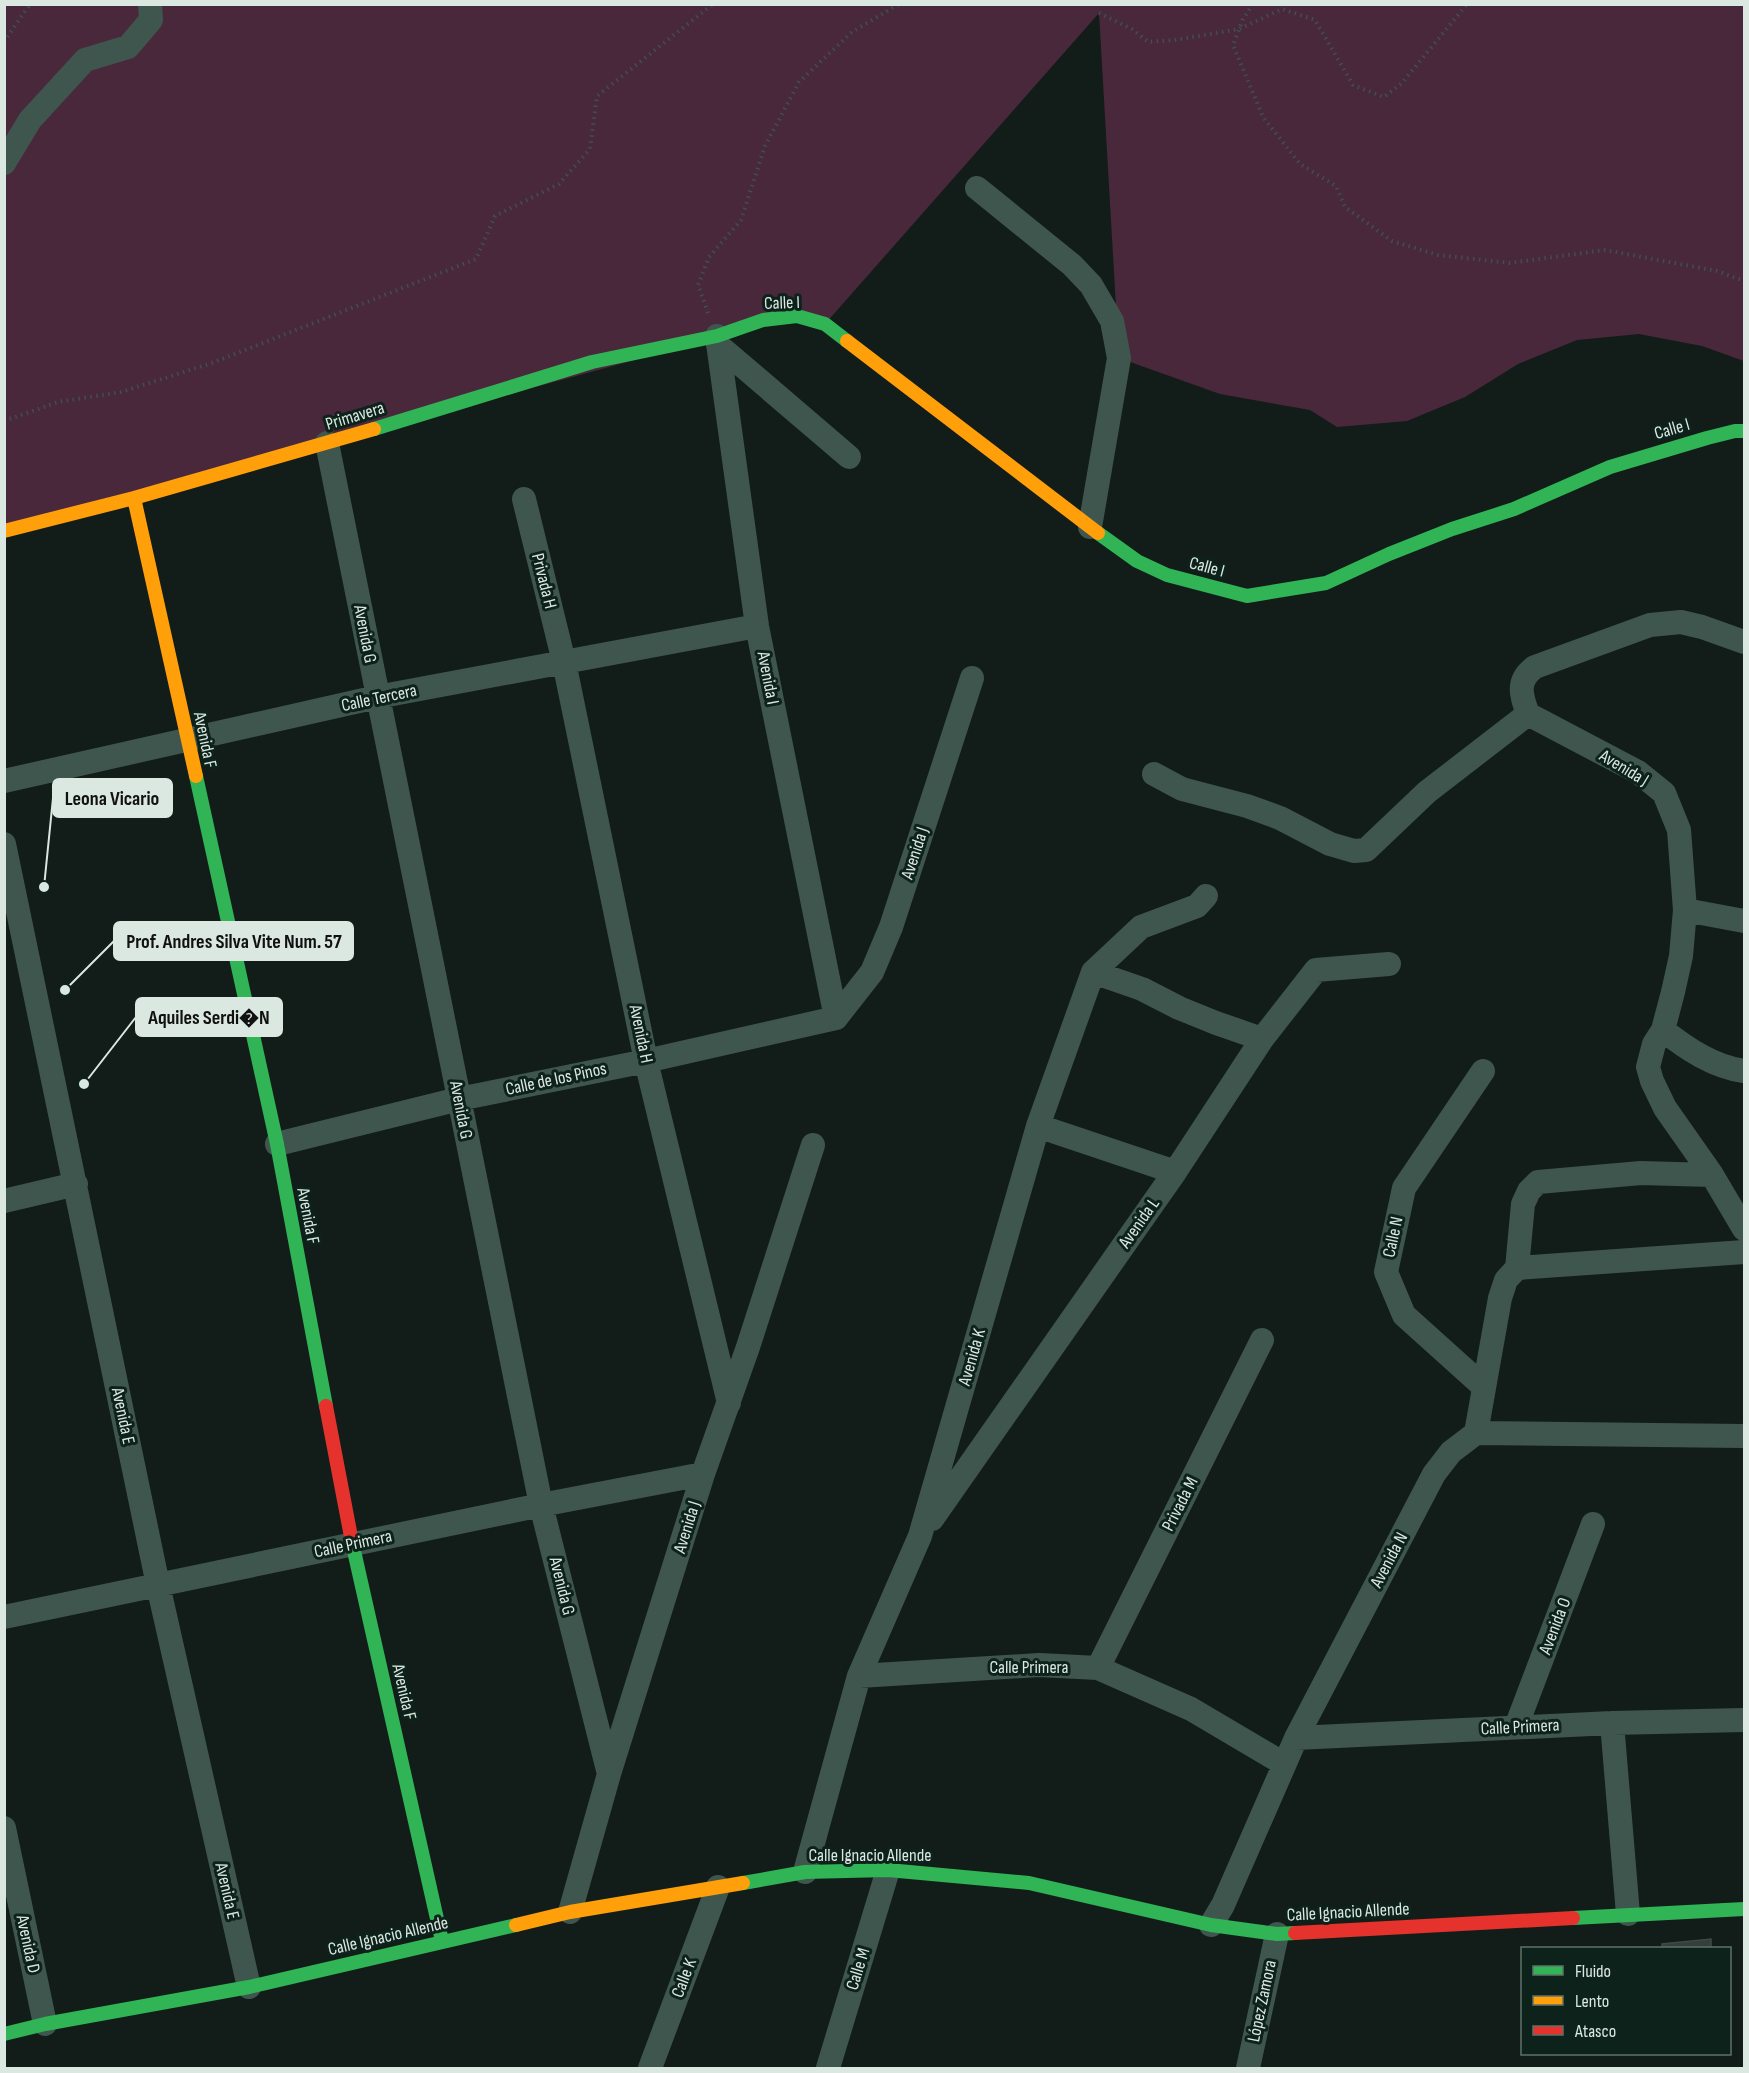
<svg xmlns="http://www.w3.org/2000/svg" width="1749" height="2073" font-family="'Sofia Sans Condensed',sans-serif">
	<style>
		.green { fill: #4a283c }
		.building { fill: #343e3a; stroke: #404a45; stroke-width: 1.5 }
		.lines { fill: none; stroke-linecap: round; stroke-linejoin: round }
		.path { stroke: #3f504b; stroke-width: 4; stroke-dasharray: 1.5 4.5; stroke-linecap: butt }
		.street { stroke: #3f564e; stroke-width: 24 }
		.fast { stroke: #30b455; stroke-width: 14 }
		.slow { stroke: #ff9f0a; stroke-width: 14 }
		.jam { stroke: #e5322d; stroke-width: 14 }
		.labels { text-anchor: middle; dominant-baseline: central; stroke-width: 6; stroke-linejoin: round; paint-order: stroke }
		.street-label { font-size: 18px; fill: #dbe8e2; stroke: #0d221a }
		.leader { fill: none; stroke: #dbe8e2; stroke-width: 2 }
		.callout-dot { fill: #dbe8e2; stroke: #0d221a; stroke-width: 2 }
		.callout { fill: #dbe8e2; stroke: #dbe8e2; stroke-width: 2 }
		.callout-label { font-size: 20px; text-anchor: middle; font-weight: bold; fill: #111 }
	</style>
	<rect width="100%" height="100%" fill="#121d19"/>
	<!-- green -->
	<path class="green" d="M 5,5 L 1744,5 L 1744,361 L 1702,346 L 1639,334 L 1577,340 L 1518,364 L 1465,397 L 1407,421 L 1337,427 L 1310,410 L 1220,394 L 1119,358 L 1099,13 L 825,324 L 797,316 L 5,531 Z"/>
	<!-- building -->
	<path class="building" d="M 1711,1939 L 1711,1948 L 1662,1948 L 1662,1944 Z"/>
	<g class="lines">
		<!-- path -->
		<path class="path" d="M 1253,4 L 1243,19 L 1233,45 L 1263,117 L 1300,164 L 1336,186 L 1345,207 L 1392,241 L 1438,255 L 1510,263 L 1605,250 L 1717,271 L 1744,281
			M 1099,13 L 1132,29 L 1148,42 L 1175,40 L 1239,29 L 1282,9 L 1315,20 L 1353,85 L 1384,97 L 1402,83 L 1467,4
			M 4,42 L 30,4
			M 708,313 L 698,285 L 709,257 L 741,220 L 765,146 L 799,82 L 852,32 L 899,4
			M 4,421 L 58,402 L 121,392 L 212,363 L 476,259 L 495,216 L 559,184 L 590,149 L 597,96 L 713,4"/>
		<!-- street -->
		<path class="street" d="M 4,163 L 30,120 L 85,60 L 128,47 L 151,20 L 150,4
			M 977,188 L 1072,265 L 1091,285 L 1112,321 L 1119,358 L 1090,527
			M 717,336 L 757,626 L 836,1018
			M 718,345 L 849,457
			M 327,443 L 541,1505 L 609,1774
			M 524,499 L 564,662 L 646,1061 L 729,1403
			M 1744,642 L 1702,627 L 1681,622 L 1650,625 L 1535,667 C 1516,680 1521,696 1528,714 L 1638,772 L 1664,793 L 1679,830 L 1685,910 L 1681,956 L 1673,992 L 1663,1030 L 1654,1044 L 1648,1067 L 1652,1081 L 1665,1108 L 1712,1175 L 1744,1229
			M 1154,774 L 1182,789 L 1247,806 L 1280,818 L 1330,844 L 1354,851 L 1366,850 L 1427,792 L 1528,714
			M 4,781 L 377,697 L 757,626
			M 4,844 L 158,1585 L 249,1987
			M 1685,910 L 1744,921
			M 1093,972 L 1142,989 L 1179,1008 L 1216,1023 L 1262,1039
			M 836,1018 L 872,972 L 891,927 L 972,678
			M 1663,1030 C 1687,1049 1714,1067 1744,1071
			M 1483,1071 L 1404,1188 L 1386,1272 L 1404,1315 L 1484,1387
			M 1038,1126 L 1175,1172
			M 277,1144 L 459,1099 L 646,1061 L 836,1018
			M 4,1201 L 76,1184
			M 1517,1268 L 1744,1252
			M 1476,1433 L 1744,1436
			M 932,1519 L 1175,1172 L 1262,1039 L 1316,970 L 1389,964
			M 4,1617 L 541,1505 L 703,1474
			M 1098,1668 L 1262,1340
			M 859,1676 L 1039,1665 L 1098,1668 L 1191,1709 L 1284,1764
			M 1612,1723 L 1628,1914
			M 1516,1727 L 1593,1524
			M 1296,1738 L 1612,1723 L 1744,1720
			M 4,1828 L 45,2024
			M 805,1872 L 859,1676 L 920,1536 L 1038,1126 L 1093,972 L 1141,927 L 1197,906 L 1206,896
			M 570,1912 L 609,1774 L 703,1474 L 748,1347 L 813,1145
			M 1211,1925 L 1223,1905 L 1296,1738 L 1434,1474 L 1451,1452 L 1476,1433 L 1500,1298 L 1506,1280 L 1517,1268 L 1523,1204 L 1529,1191 L 1538,1182 L 1641,1173 L 1712,1175
			M 650,2068 L 718,1887
			M 828,2068 L 888,1870
			M 1248,2068 L 1277,1934"/>
		<!-- fast -->
		<path class="fast" d="M 374,429 L 592,362 L 717,336 L 763,320 L 797,316 L 825,324 L 847,341
			M 1098,533 L 1137,561 L 1167,575 L 1247,596 L 1326,583 L 1389,554 L 1452,529 L 1514,509 L 1610,467 L 1707,438 L 1735,431 L 1744,431
			M 196,776 L 277,1144 L 326,1406
			M 352,1542 L 442,1941
			M 743,1883 L 805,1872 L 888,1870 L 1029,1883 L 1211,1925 L 1277,1934 L 1295,1933
			M 1573,1918 L 1744,1909
			M 4,2034 L 45,2024 L 249,1987 L 516,1925"/>
		<!-- slow -->
		<path class="slow" d="M 847,341 L 1098,533
			M 134,498 L 196,776
			M 4,531 L 134,498 L 374,429
			M 516,1925 L 570,1912 L 743,1883"/>
		<!-- jam -->
		<path class="jam" d="M 326,1406 L 352,1542
			M 1295,1933 L 1573,1918"/>
	</g>
	<g class="labels">
		<!-- street labels -->
		<g class="street-label">
			<text transform="translate(782 303) rotate(-2)">Calle I</text>
			<text transform="translate(355 416) rotate(-17)">Primavera</text>
			<text transform="translate(1672 429) rotate(-16)">Calle I</text>
			<text transform="translate(1207 567) rotate(15)">Calle I</text>
			<text transform="translate(544 581) rotate(76)">Privada H</text>
			<text transform="translate(365 634) rotate(79)">Avenida G</text>
			<text transform="translate(768 678) rotate(79)">Avenida I</text>
			<text transform="translate(379 698) rotate(-12)">Calle Tercera</text>
			<text transform="translate(205 740) rotate(78)">Avenida F</text>
			<text transform="translate(1624 768) rotate(31)">Avenida J</text>
			<text transform="translate(915 853) rotate(-72)">Avenida J</text>
			<text transform="translate(641 1034) rotate(78)">Avenida H</text>
			<text transform="translate(556 1079) rotate(-12)">Calle de los Pinos</text>
			<text transform="translate(461 1110) rotate(79)">Avenida G</text>
			<text transform="translate(308 1216) rotate(79)">Avenida F</text>
			<text transform="translate(1139 1223) rotate(-55)">Avenida L</text>
			<text transform="translate(1393 1237) rotate(-78)">Calle N</text>
			<text transform="translate(972 1357) rotate(-74)">Avenida K</text>
			<text transform="translate(123 1416) rotate(78)">Avenida E</text>
			<text transform="translate(1180 1504) rotate(-63)">Privada M</text>
			<text transform="translate(687 1527) rotate(-73)">Avenida J</text>
			<text transform="translate(353 1544) rotate(-12)">Calle Primera</text>
			<text transform="translate(1389 1560) rotate(-62)">Avenida N</text>
			<text transform="translate(562 1586) rotate(76)">Avenida G</text>
			<text transform="translate(1555 1626) rotate(-69)">Avenida O</text>
			<text x="1029" y="1667">Calle Primera</text>
			<text transform="translate(404 1692) rotate(77)">Avenida F</text>
			<text transform="translate(1520 1727) rotate(-3)">Calle Primera</text>
			<text x="870" y="1855">Calle Ignacio Allende</text>
			<text transform="translate(227 1891) rotate(77)">Avenida E</text>
			<text transform="translate(1348 1912) rotate(-3)">Calle Ignacio Allende</text>
			<text transform="translate(388 1936) rotate(-13)">Calle Ignacio Allende</text>
			<text transform="translate(28 1944) rotate(78)">Avenida D</text>
			<text transform="translate(858 1969) rotate(-73)">Calle M</text>
			<text transform="translate(684 1978) rotate(-69)">Calle K</text>
			<text transform="translate(1262 2001) rotate(-78)">López Zamora</text>
		</g>
	</g>
	<!-- callouts -->
	<path class="leader" d="M44 887L53 798M65 990L114 941M84 1084L136 1017"/>
	<g class="callout-dot">
		<circle cx="44" cy="887" r="6"/>
		<circle cx="65" cy="990" r="6"/>
		<circle cx="84" cy="1084" r="6"/>
	</g>
	<g class="callout">
		<rect x="53" y="779" width="119" height="38" rx="6"/>
		<rect x="114" y="922" width="239" height="38" rx="6"/>
		<rect x="136" y="998" width="146" height="38" rx="6"/>
	</g>
	<g class="callout-label">
		<text x="112" y="805">Leona Vicario</text>
		<text x="234" y="948">Prof. Andres Silva Vite Num. 57</text>
		<text x="209" y="1024">Aquiles Serdi�N</text>
	</g>
	<!-- border -->
	<rect width="1749" height="2073" fill="none" stroke="#dbe8e2" stroke-width="12"/>
	<!-- legend -->
	<rect x="1521" y="1947" width="210" height="108" fill="#0d221a" stroke="#5f716a" stroke-width="1.5"/>
	<rect x="1533" y="1966" width="30" height="9" fill="#30b455" stroke="#5f716a" stroke-width="1.5"/>
	<text x="1575" y="1977" font-size="18" fill="#dbe8e2">Fluido</text>
	<rect x="1533" y="1996" width="30" height="9" fill="#ff9f0a" stroke="#5f716a" stroke-width="1.5"/>
	<text x="1575" y="2007" font-size="18" fill="#dbe8e2">Lento</text>
	<rect x="1533" y="2026" width="30" height="9" fill="#e5322d" stroke="#5f716a" stroke-width="1.5"/>
	<text x="1575" y="2037" font-size="18" fill="#dbe8e2">Atasco</text>
</svg>
